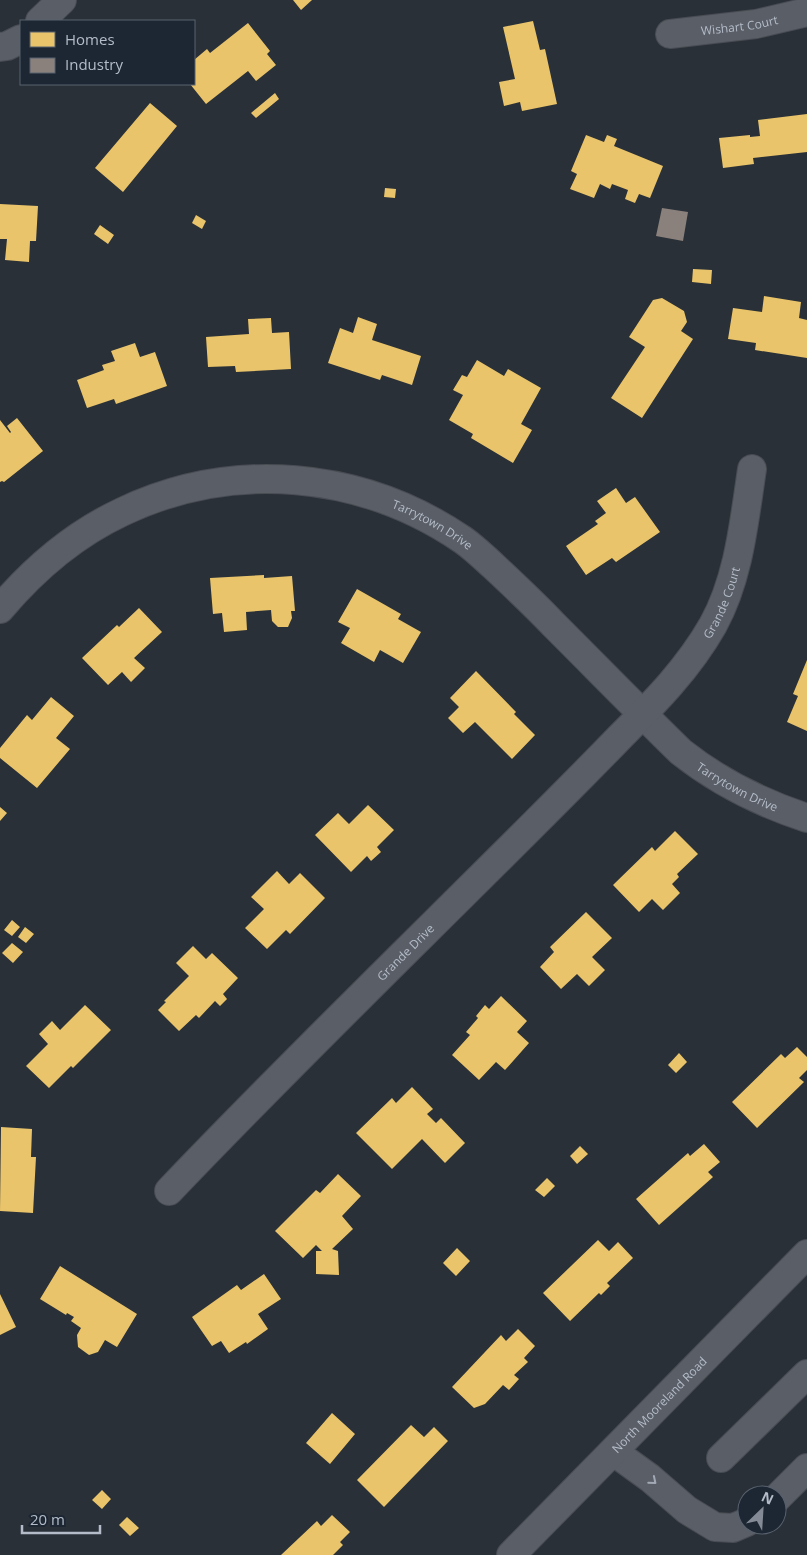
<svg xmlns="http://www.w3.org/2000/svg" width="807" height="1555" font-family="'Open Sans',sans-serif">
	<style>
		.homes { fill: #e9c46a }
		.industry { fill: #8a817c }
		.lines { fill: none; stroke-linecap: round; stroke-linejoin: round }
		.minor-casing { stroke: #484c53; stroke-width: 30 }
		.minor { stroke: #5a5e66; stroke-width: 28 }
		.oneway { stroke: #a2a9b5 }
		.labels { text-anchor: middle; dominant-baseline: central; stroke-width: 5; stroke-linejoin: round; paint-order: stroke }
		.street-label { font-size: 12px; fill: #b4bcc9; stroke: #1d2633 }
	</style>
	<rect width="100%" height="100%" fill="#2a3038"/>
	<!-- homes -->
	<path class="homes" d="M 293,0 L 312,0 L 301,10 Z
		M 533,21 L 540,50 L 545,49 L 557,104 L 522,111 L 520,102 L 504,106 L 499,82 L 515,79 L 503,27 Z
		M 248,23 L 270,51 L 267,54 L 276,65 L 256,81 L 248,71 L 206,104 L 190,84 L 194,84 L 194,60 L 207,49 L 210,53 Z
		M 275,93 L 279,99 L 256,118 L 251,113 Z
		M 150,103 L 177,126 L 123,192 L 95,168 Z
		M 807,114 L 807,152 L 753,158 L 754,164 L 723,168 L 719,138 L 750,135 L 750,137 L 760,136 L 758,120 Z
		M 586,135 L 604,142 L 607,135 L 617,139 L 614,146 L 663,166 L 650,198 L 639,194 L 635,203 L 625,199 L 628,190 L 612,184 L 610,189 L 600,184 L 594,198 L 570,189 L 577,174 L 571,171 Z
		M 385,188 L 396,189 L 395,198 L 384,197 Z
		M 0,204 L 38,206 L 36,241 L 30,241 L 29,262 L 5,260 L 7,239 L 0,239 Z
		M 196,215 L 206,221 L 202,229 L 192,223 Z
		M 100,225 L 114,235 L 108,244 L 94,234 Z
		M 693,269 L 712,270 L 711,284 L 692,282 Z
		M 764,296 L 801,302 L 799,318 L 807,320 L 807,358 L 755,350 L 756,343 L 728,339 L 733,308 L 762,312 Z
		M 662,298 L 684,311 L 687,322 L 681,331 L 693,339 L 642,418 L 611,398 L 645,347 L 629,337 L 653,300 Z
		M 358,317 L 377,324 L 372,340 L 421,356 L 412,385 L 382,375 L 380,380 L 328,363 L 340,328 L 353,333 Z
		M 271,318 L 272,333 L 289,332 L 291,369 L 236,372 L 235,366 L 208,367 L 206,337 L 249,334 L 248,319 Z
		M 135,343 L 140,357 L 155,352 L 167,386 L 116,404 L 114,399 L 87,408 L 77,380 L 104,370 L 102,365 L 115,361 L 111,351 Z
		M 477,360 L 504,376 L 508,369 L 541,388 L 521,424 L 532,430 L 513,463 L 471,438 L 473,434 L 449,420 L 463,395 L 453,390 L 462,375 L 467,377 Z
		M 17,418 L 43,451 L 4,482 L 2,481 L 0,482 L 0,420 L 10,433 L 11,432 L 7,426 Z
		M 616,488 L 626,503 L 635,497 L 660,532 L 616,562 L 612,558 L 586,575 L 566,546 L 598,524 L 595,521 L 606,513 L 597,501 Z
		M 264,575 L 264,578 L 292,576 L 295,611 L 291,611 L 292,618 L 288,627 L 278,627 L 272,621 L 271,610 L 246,612 L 247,630 L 224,632 L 222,613 L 213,614 L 210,578 Z
		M 357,589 L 401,614 L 398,619 L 421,632 L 403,663 L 380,650 L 374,662 L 341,643 L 350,628 L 338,622 Z
		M 139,608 L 162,632 L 134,658 L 145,668 L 131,682 L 122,672 L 108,685 L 82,658 L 117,625 L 119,627 Z
		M 807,660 L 807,731 L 787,722 L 798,696 L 793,694 Z
		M 476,671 L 516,712 L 514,714 L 535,735 L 512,759 L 475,722 L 463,733 L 448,718 L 459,707 L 450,698 Z
		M 51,697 L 74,716 L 56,738 L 70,749 L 37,788 L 0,758 L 0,748 L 27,715 L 32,720 Z
		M 368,805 L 394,830 L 377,847 L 381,852 L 371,861 L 367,856 L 351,872 L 315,835 L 338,813 L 349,824 Z
		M 0,807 L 7,813 L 0,821 Z
		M 675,831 L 698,854 L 677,874 L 679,877 L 672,884 L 680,893 L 663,910 L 652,899 L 639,912 L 613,885 L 652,847 L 655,851 Z
		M 277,871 L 289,884 L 300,873 L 325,898 L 290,934 L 286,930 L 267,949 L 245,928 L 264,909 L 251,897 Z
		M 586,912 L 612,938 L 592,957 L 605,970 L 589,986 L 577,974 L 561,989 L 540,967 L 554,952 L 550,947 Z
		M 12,920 L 20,927 L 12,936 L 4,930 Z
		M 25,927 L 34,934 L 26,943 L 18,937 Z
		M 12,943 L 23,952 L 13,963 L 2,953 Z
		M 193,946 L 206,959 L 212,953 L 238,978 L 223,994 L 227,999 L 220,1006 L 215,1001 L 199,1018 L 196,1015 L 179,1031 L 158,1010 L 166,1002 L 164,1001 L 189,976 L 176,963 Z
		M 501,996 L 527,1021 L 517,1032 L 529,1043 L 505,1070 L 496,1062 L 479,1080 L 452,1055 L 470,1035 L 466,1032 L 478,1018 L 476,1016 L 485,1005 L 489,1009 Z
		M 85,1005 L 111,1030 L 73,1068 L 71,1066 L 49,1088 L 26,1066 L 48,1044 L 39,1034 L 52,1021 L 60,1030 Z
		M 797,1047 L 807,1057 L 807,1070 L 799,1078 L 804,1082 L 757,1128 L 732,1102 L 781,1054 L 785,1058 Z
		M 679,1053 L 687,1062 L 676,1073 L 668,1065 Z
		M 412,1087 L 433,1109 L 427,1114 L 436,1123 L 441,1118 L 465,1143 L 445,1163 L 422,1139 L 392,1169 L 356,1133 L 392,1098 L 396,1103 Z
		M 1,1127 L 32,1129 L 31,1157 L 36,1157 L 33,1213 L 0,1211 Z
		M 704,1144 L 720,1162 L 708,1172 L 713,1177 L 659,1225 L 636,1199 L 688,1153 L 690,1156 Z
		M 580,1146 L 588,1154 L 577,1164 L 570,1156 Z
		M 338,1174 L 361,1196 L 342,1216 L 353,1229 L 332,1249 L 338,1251 L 339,1275 L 316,1274 L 316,1251 L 322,1251 L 316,1245 L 303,1258 L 275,1231 L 316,1190 L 320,1193 Z
		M 547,1178 L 555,1186 L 544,1197 L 535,1190 Z
		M 598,1240 L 609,1251 L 618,1242 L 633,1258 L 607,1283 L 610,1286 L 601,1295 L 599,1293 L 570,1321 L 543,1293 Z
		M 457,1248 L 470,1261 L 456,1276 L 443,1263 Z
		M 60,1266 L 137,1314 L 117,1347 L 105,1340 L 98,1352 L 89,1355 L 78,1347 L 77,1335 L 81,1328 L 71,1321 L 74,1317 L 67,1313 L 66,1315 L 40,1299 Z
		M 264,1274 L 281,1299 L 258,1314 L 268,1329 L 247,1344 L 246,1342 L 229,1353 L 221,1341 L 212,1346 L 192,1317 L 237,1285 L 241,1290 Z
		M 0,1294 L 16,1327 L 0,1335 Z
		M 518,1329 L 535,1346 L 524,1358 L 528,1362 L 514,1375 L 519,1379 L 509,1390 L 503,1385 L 485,1404 L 474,1408 L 452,1387 L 501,1335 L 506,1341 Z
		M 332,1413 L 355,1434 L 330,1464 L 306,1443 Z
		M 411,1425 L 424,1437 L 434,1427 L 448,1441 L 384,1507 L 357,1480 Z
		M 102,1490 L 111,1499 L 102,1509 L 92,1500 Z
		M 332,1515 L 350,1532 L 340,1542 L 343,1545 L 333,1555 L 281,1555 L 317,1521 L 321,1526 Z
		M 127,1517 L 139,1528 L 130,1536 L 119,1525 Z"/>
	<!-- industry -->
	<path class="industry" d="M 662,208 L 688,212 L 683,241 L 656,236 Z"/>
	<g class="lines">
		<!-- minor casing -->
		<g class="minor-casing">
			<g id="minor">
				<path d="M 40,21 L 62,0"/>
				<path id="s1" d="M 670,34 L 756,24 L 807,12"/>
				<path d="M 0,47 L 7,46 L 21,39"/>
				<path id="s2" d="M 0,609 C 33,570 75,534 122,512 C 233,459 362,471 463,540 C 477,550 490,563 503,575 C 520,591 537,607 553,624 C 596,667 638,710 681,752 C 719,782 761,803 807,818"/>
				<path id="s3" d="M 169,1191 C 288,1066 413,945 535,823 C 563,795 591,767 619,738 C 654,703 688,669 713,625 C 739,578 744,522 752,469"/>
				<path d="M 614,1452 L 650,1478 L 687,1510 L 715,1527 L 733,1528 L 747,1522"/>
				<path d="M 721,1458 L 807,1374"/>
				<path d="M 777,1498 L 807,1468"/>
				<path id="s4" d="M 511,1555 L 807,1254"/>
			</g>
		</g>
		<!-- minor -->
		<use href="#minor" class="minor"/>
	</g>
	<!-- one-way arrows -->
	<defs><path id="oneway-chevron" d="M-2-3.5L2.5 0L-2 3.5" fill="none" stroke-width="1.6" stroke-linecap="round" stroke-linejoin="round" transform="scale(1.25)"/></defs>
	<use class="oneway" href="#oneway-chevron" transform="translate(653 1481) rotate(40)"/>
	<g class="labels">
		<!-- street labels -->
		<g class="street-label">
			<text stroke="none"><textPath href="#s1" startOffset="70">Wishart Court</textPath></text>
			<text stroke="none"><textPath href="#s2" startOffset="481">Tarrytown Drive</textPath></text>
			<text stroke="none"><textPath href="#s3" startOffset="810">Grande Court</textPath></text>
			<text stroke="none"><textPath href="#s2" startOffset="886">Tarrytown Drive</textPath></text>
			<text stroke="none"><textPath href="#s3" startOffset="336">Grande Drive</textPath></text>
			<text stroke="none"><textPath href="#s4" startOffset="211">North Mooreland Road</textPath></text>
		</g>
	</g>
	<!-- legend -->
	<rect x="20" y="20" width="175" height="65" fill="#1d2633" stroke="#59626f"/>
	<rect x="30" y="32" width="25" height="15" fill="#e9c46a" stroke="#59626f"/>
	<text x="65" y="45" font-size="15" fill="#b4bcc9">Homes</text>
	<rect x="30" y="58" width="25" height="15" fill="#8a817c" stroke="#59626f"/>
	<text x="65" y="70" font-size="15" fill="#b4bcc9">Industry</text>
	<!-- north arrow -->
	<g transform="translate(762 1510) rotate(25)"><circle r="24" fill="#1d2633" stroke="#59626f"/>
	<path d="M0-4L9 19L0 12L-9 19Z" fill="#848b96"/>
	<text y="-8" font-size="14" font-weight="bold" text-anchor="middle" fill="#b4bcc9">N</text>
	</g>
	<!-- scale -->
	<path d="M22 1525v8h78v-8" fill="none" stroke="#b4bcc9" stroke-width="2.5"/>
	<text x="30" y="1525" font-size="15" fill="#b4bcc9" stroke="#1d2633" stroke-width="4" paint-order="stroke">20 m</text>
</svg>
